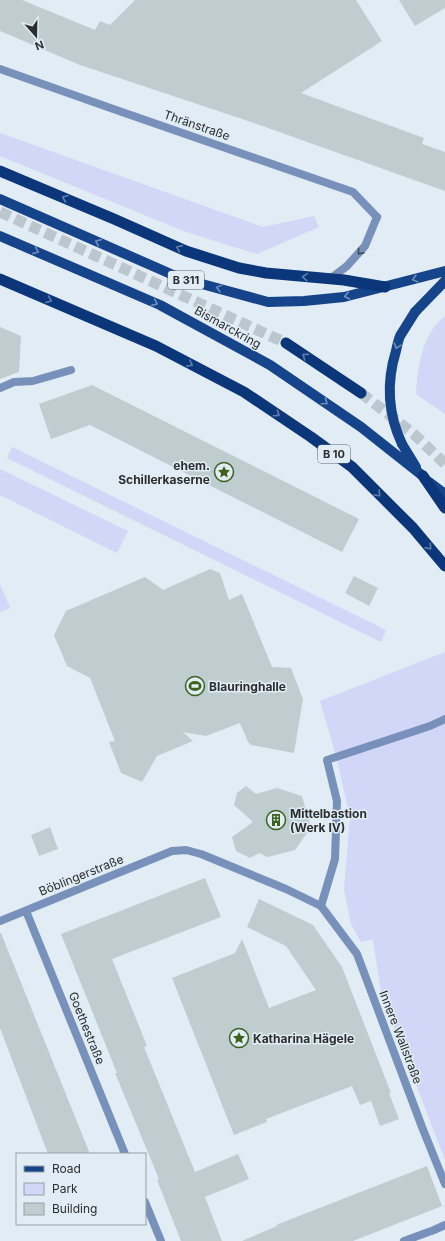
<svg xmlns="http://www.w3.org/2000/svg" width="445" height="1241" font-family="Inter,sans-serif">
	<style>
		.green { fill: #d2d6f7 }
		.building { fill: #bfcdd1 }
		.lines { fill: none; stroke-linecap: round; stroke-linejoin: round }
		.trunk-tunnel { stroke: #bcc6cd; stroke-width: 11; stroke-dasharray: 11 5.5; stroke-linecap: butt }
		.service { stroke: #7791ba; stroke-width: 8 }
		.minor { stroke: #7791ba; stroke-width: 8 }
		.primary { stroke: #16448b; stroke-width: 10 }
		.trunk { stroke: #0b367a; stroke-width: 11 }
		.primary-bridge { stroke: #16448b; stroke-width: 10 }
		.oneway { stroke: #617fab }
		.oneway2 { stroke: #7190ba }
		.oneway3 { stroke: #414c5a }
		.labels { text-anchor: middle; dominant-baseline: central; stroke-width: 3; stroke-linejoin: round; paint-order: stroke }
		.shield { fill: #e1ecf4; stroke: #61676c; stroke-width: 1 }
		.shield-label { font-size: 11px; font-weight: bold; fill: #2a2e31 }
		.street-label { font-size: 12px; fill: #2a2e31; stroke: #e1ecf4 }
		.poi-label { font-size: 12px; font-weight: bold; fill: #2a2e31; stroke: #e1ecf4; text-anchor: start }
	</style>
	<rect width="100%" height="100%" fill="#e1ecf4"/>
	<!-- green -->
	<path class="green" d="M 0,133 L 263,227 L 314,216 L 319,227 L 257,254 L 186,232 L 0,156 Z
		M 445,316 L 445,414 L 416,394 C 418,366 422,334 445,316 Z
		M 12,447 L 386,630 L 381,642 L 7,458 Z
		M 0,469 L 128,531 L 117,553 L 0,495 Z
		M 0,584 L 10,608 L 0,612 Z
		M 445,652 L 445,1160 L 381,993 L 373,939 L 361,942 L 351,924 L 344,889 L 350,817 L 336,756 L 320,701 Z"/>
	<!-- building -->
	<path class="building" d="M 0,0 L 22,0 L 95,30 L 100,21 L 110,25 L 135,0 L 356,0 L 382,41 L 301,93 L 424,138 L 422,144 L 445,152 L 445,191 L 251,122 L 80,65 L 0,31 Z
		M 399,0 L 445,0 L 445,8 L 415,26 Z
		M 0,327 L 21,336 L 19,372 L 0,379 Z
		M 92,385 L 359,519 L 342,552 L 90,425 L 51,439 L 39,404 Z
		M 210,569 L 220,573 L 229,600 L 242,594 L 272,667 L 291,668 L 303,699 L 294,753 L 251,745 L 248,742 L 240,723 L 206,736 L 183,732 L 193,741 L 157,756 L 142,782 L 121,773 L 109,742 L 115,741 L 90,678 L 67,666 L 54,635 L 66,611 L 145,577 L 163,590 Z
		M 354,576 L 378,588 L 369,606 L 345,593 Z
		M 246,786 L 256,794 L 277,788 L 302,796 L 311,827 L 295,850 L 268,857 L 259,853 L 250,858 L 236,851 L 232,837 L 253,822 L 234,805 L 237,793 Z
		M 50,827 L 58,849 L 39,856 L 31,835 Z
		M 205,878 L 221,917 L 112,959 L 147,1046 L 144,1047 L 195,1172 L 238,1154 L 249,1179 L 205,1197 L 222,1241 L 181,1241 L 157,1180 L 159,1179 L 115,1073 L 117,1073 L 61,934 Z
		M 259,899 L 313,925 L 342,967 L 391,1093 L 389,1093 L 399,1119 L 380,1126 L 371,1101 L 360,1105 L 352,1086 L 266,1119 L 267,1122 L 234,1135 L 172,978 L 235,953 L 242,939 L 269,1008 L 316,990 L 286,946 L 247,927 Z
		M 0,933 L 1,933 L 90,1154 L 48,1154 L 0,1028 Z
		M 427,1166 L 442,1206 L 353,1241 L 242,1241 L 277,1226 L 276,1225 Z"/>
	<g class="lines">
		<!-- trunk-tunnel -->
		<path class="trunk-tunnel" d="M 0,212 L 286,343
			M 361,393 L 415,435 L 445,464"/>
		<!-- service -->
		<path class="service" d="M 330,279 L 347,266 L 365,246 L 377,217
			M 321,906 L 335,859 L 337,801 L 327,760 L 430,726 L 445,719"/>
		<!-- minor -->
		<path class="minor" d="M 0,69 L 119,111 L 353,192 L 377,217
			M 0,388 L 14,382 L 33,381 L 71,370
			M 26,911 L 125,1154
			M 0,921 L 172,851 L 186,850 L 201,854 L 286,889 L 321,906 L 357,954 L 422,1127 L 445,1184
			M 145,1202 L 161,1241
			M 404,1241 L 434,1230 L 445,1225"/>
		<!-- primary -->
		<path class="primary" d="M 0,199 L 180,278 L 268,302 L 304,301 L 344,297 L 445,271
			M 0,236 L 160,305 L 270,365 L 361,427 L 423,476
			M 415,312 L 445,281
			M 402,444 L 416,467
			M 429,482 L 445,494"/>
		<!-- trunk -->
		<path class="trunk" d="M 0,171 L 114,219 L 186,251 L 239,268 L 266,273 L 344,280 L 385,287
			M 0,279 L 156,346 L 244,392 L 311,437 L 352,467 L 413,528 L 445,566
			M 286,343 L 361,393
			M 423,476 L 445,508"/>
		<!-- primary-bridge -->
		<path class="primary-bridge" d="M 402,444 C 388,414 386,383 396,351 C 397,346 398,341 400,336 C 405,328 410,320 415,312"/>
	</g>
	<!-- one-way arrows -->
	<defs><path id="oneway-chevron" d="M-2-3.5L2.5 0L-2 3.5" fill="none" stroke-width="1.6" stroke-linecap="round" stroke-linejoin="round"/></defs>
	<g class="oneway">
		<use href="#oneway-chevron" transform="translate(65 198) rotate(-157)"/>
		<use href="#oneway-chevron" transform="translate(179 248) rotate(-156)"/>
		<use href="#oneway-chevron" transform="translate(305 277) rotate(-175)"/>
		<use href="#oneway-chevron" transform="translate(49 300) rotate(23)"/>
		<use href="#oneway-chevron" transform="translate(305 356) rotate(-146)"/>
		<use href="#oneway-chevron" transform="translate(190 364) rotate(27)"/>
		<use href="#oneway-chevron" transform="translate(277 414) rotate(34)"/>
		<use href="#oneway-chevron" transform="translate(378 494) rotate(45)"/>
		<use href="#oneway-chevron" transform="translate(429 547) rotate(49)"/>
	</g>
	<g class="oneway2">
		<use href="#oneway-chevron" transform="translate(98 242) rotate(-156)"/>
		<use href="#oneway-chevron" transform="translate(36 251) rotate(23)"/>
		<use href="#oneway-chevron" transform="translate(415 279) rotate(165)"/>
		<use href="#oneway-chevron" transform="translate(219 288) rotate(-165)"/>
		<use href="#oneway-chevron" transform="translate(347 296) rotate(169)"/>
		<use href="#oneway-chevron" transform="translate(155 303) rotate(24)"/>
		<use href="#oneway-chevron" transform="translate(397 346) rotate(107)"/>
		<use href="#oneway-chevron" transform="translate(325 402) rotate(35)"/>
	</g>
	<use class="oneway3" href="#oneway-chevron" transform="translate(360 252) rotate(131)"/>
	<!-- icons -->
	<defs>
		<g id="sight-ring" transform="scale(1)"><circle r="9.5" fill="#e1ecf4" stroke="#3c631e" stroke-width="1.5"/><path d="M0-6L1.8-2.2L6-1.7L2.9 1.2L3.7 5.4L0 3.3L-3.7 5.4L-2.9 1.2L-6-1.7L-1.8-2.2Z" fill="#3c631e"/></g>
		<g id="stadium-ring" transform="scale(1)"><circle r="9.5" fill="#e1ecf4" stroke="#3c631e" stroke-width="1.5"/><path d="M0-5a6.5 5 0 1 0 0 10a6.5 5 0 1 0 0-10ZM-3.5-1.8h7v3.6h-7Z" fill="#3c631e"/></g>
		<g id="building-ring" transform="scale(1)"><circle r="9.5" fill="#e1ecf4" stroke="#3c631e" stroke-width="1.5"/><path d="M-4-6H4V6H1V3H-1V6H-4ZM-2.5-4.3h1.7v1.8h-1.7ZM.8-4.3h1.7v1.8H.8ZM-2.5-1h1.7V.8h-1.7ZM.8-1h1.7V.8H.8Z" fill="#3c631e"/></g>
	</defs>
	<g fill-rule="evenodd">
		<use href="#sight-ring" x="224" y="472"/>
		<use href="#stadium-ring" x="195" y="686"/>
		<use href="#building-ring" x="276" y="820"/>
		<use href="#sight-ring" x="239" y="1038"/>
	</g>
	<g class="labels">
		<!-- shield labels -->
		<g class="shield">
			<rect x="168" y="271" width="36" height="18" rx="3"/>
			<rect x="318" y="445" width="32" height="18" rx="3"/>
		</g>
		<g class="shield-label">
			<text x="186" y="280">B 311</text>
			<text x="334" y="454">B 10</text>
		</g>
		<!-- street labels -->
		<g class="street-label">
			<text transform="translate(197 125) rotate(19)">Thränstraße</text>
			<text transform="translate(228 327) rotate(29)">Bismarckring</text>
			<text transform="translate(81 875) rotate(-22)">Böblingerstraße</text>
			<text transform="translate(87 1028) rotate(68)">Goethestraße</text>
			<text transform="translate(401 1037) rotate(69)">Innere Wallstraße</text>
		</g>
		<!-- poi labels -->
		<g class="poi-label">
			<text x="210" y="465" text-anchor="end">ehem.<tspan x="210" dy="14">Schillerkaserne</tspan></text>
			<text x="209" y="686">Blauringhalle</text>
			<text x="290" y="813">Mittelbastion<tspan x="290" dy="14">(Werk IV)</tspan></text>
			<text x="253" y="1038">Katharina Hägele</text>
		</g>
	</g>
	<!-- legend -->
	<rect x="16" y="1153" width="130" height="72" fill="#e1ecf4" stroke="#98a0a6"/>
	<rect x="24" y="1166" width="20" height="6" fill="#16448b" stroke="#98a0a6"/>
	<text x="52" y="1173" font-size="12" fill="#2a2e31">Road</text>
	<rect x="24" y="1183" width="20" height="12" fill="#d2d6f7" stroke="#98a0a6"/>
	<text x="52" y="1193" font-size="12" fill="#2a2e31">Park</text>
	<rect x="24" y="1203" width="20" height="12" fill="#bfcdd1" stroke="#98a0a6"/>
	<text x="52" y="1213" font-size="12" fill="#2a2e31">Building</text>
	<!-- north arrow -->
	<g transform="translate(36 36) rotate(160)" stroke="#e1ecf4" stroke-width="3" paint-order="stroke">
	<path d="M0-3L7 15L0 10L-7 15Z" fill="#2a2e31"/>
	<text y="-6" font-size="11" font-weight="bold" text-anchor="middle" fill="#2a2e31">N</text>
	</g>
</svg>
